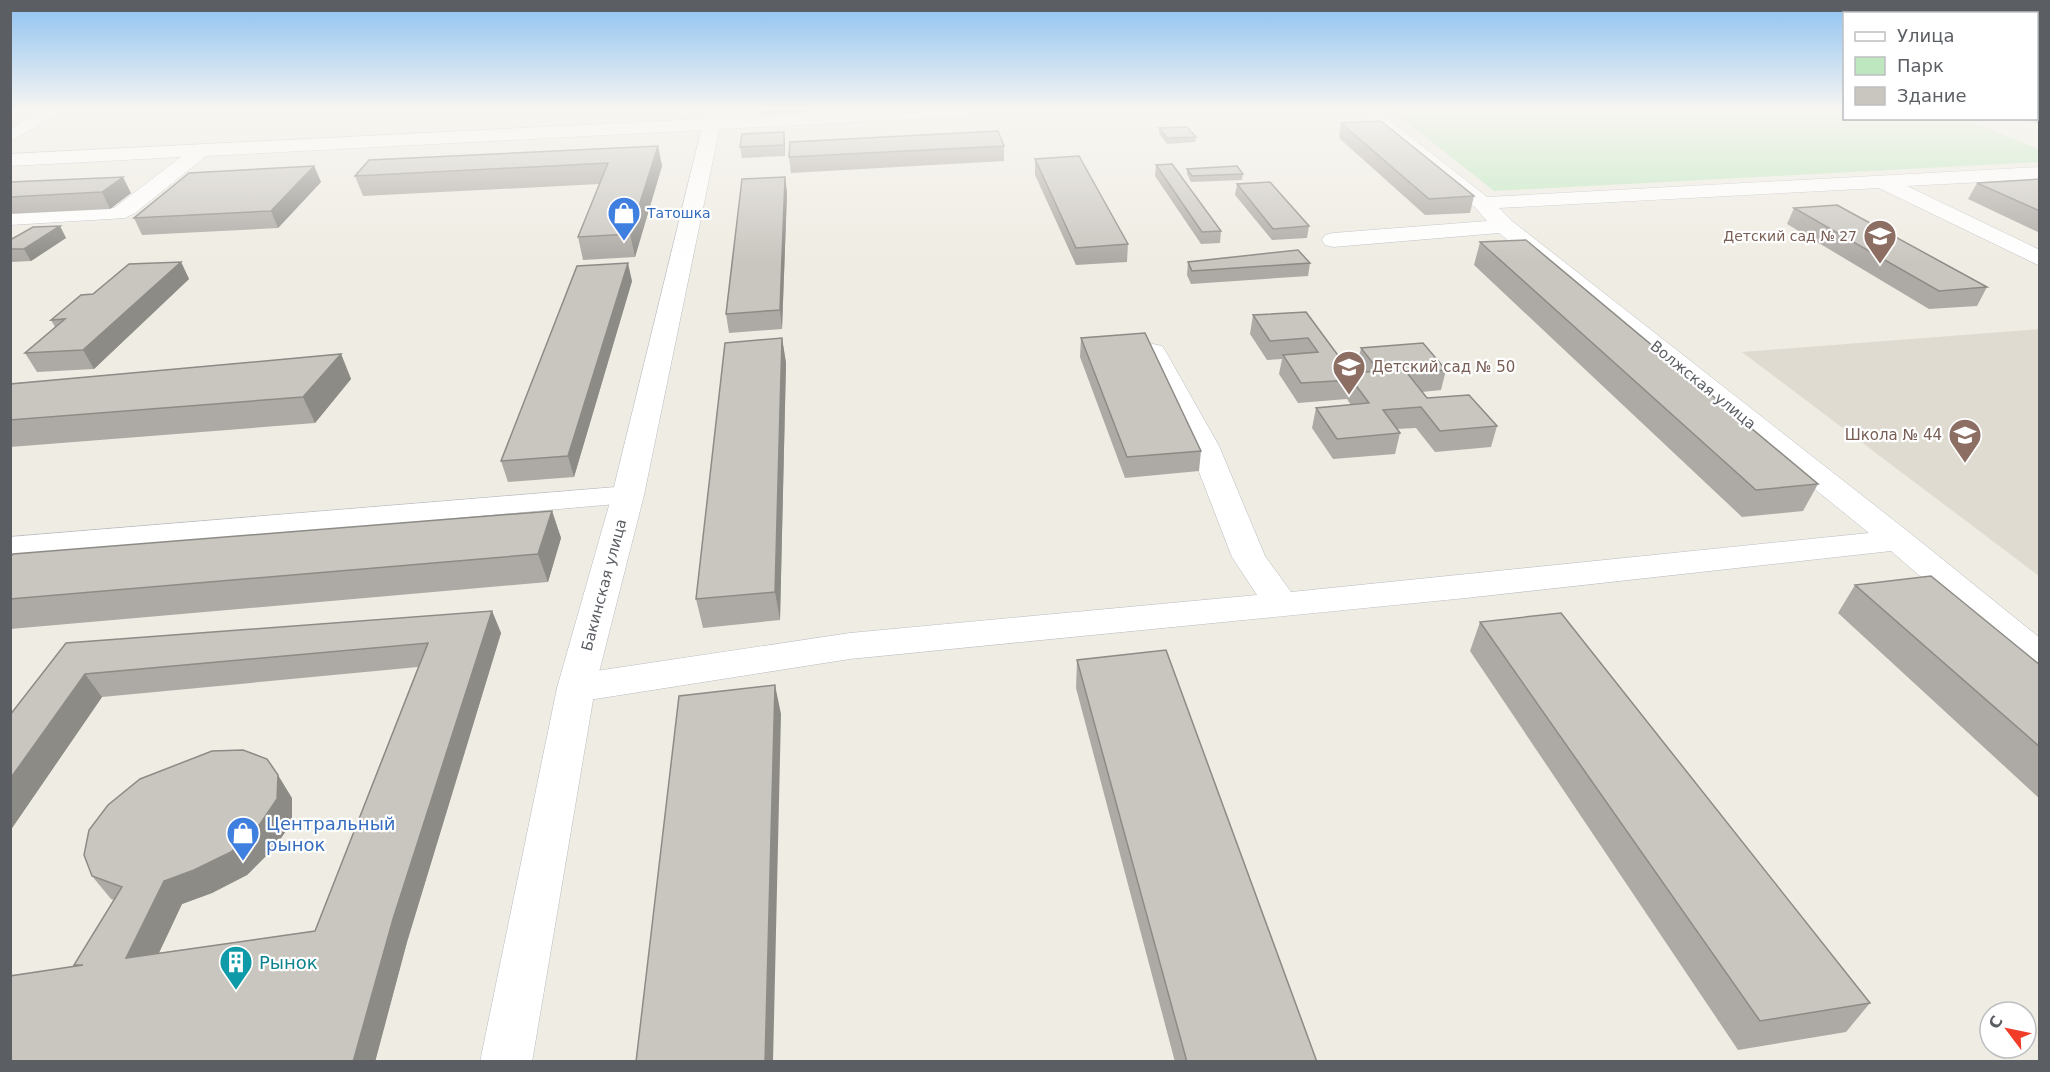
<svg xmlns="http://www.w3.org/2000/svg" width="2050" height="1072" font-family="'DejaVu Sans',sans-serif">
	<style>
		.education { fill: #dfdbd1 }
		.green { fill: #bee7bf }
		.lines { fill: none; stroke-linecap: round; stroke-linejoin: round }
		.street-casing { stroke: #b8bbc0; stroke-width: 1 }
		.secondary-casing { stroke: #b8bcc2; stroke-width: 1 }
		.street { fill: #fff; fill-rule: evenodd }
		.secondary { fill: #fff; fill-rule: evenodd }
		.wall { fill: #adaaa5 }
		.shaded-wall { fill: #8d8b86 }
		.building { fill: #c9c6c0; stroke: #8d8b86; stroke-width: 1.5 }
		.labels { text-anchor: middle; dominant-baseline: central; stroke-width: 4.5; stroke-linejoin: round; paint-order: stroke }
		.far-shop-label { font-size: 14px; fill: #366cbe; stroke: #fff; text-anchor: start }
		.far-education-label { font-size: 14px; fill: #785e54; stroke: #fff; text-anchor: end }
		.education-label { font-size: 15px; fill: #785e54; stroke: #fff; text-anchor: start }
		.street-label { font-size: 15px; fill: #5b5f64; stroke: #fff }
		.near-shop-label { font-size: 18px; fill: #366cbe; stroke: #fff; text-anchor: start }
		.near-culture-label { font-size: 18px; fill: #0d838f; stroke: #fff; text-anchor: start }
	</style>
	<rect width="100%" height="100%" fill="#efece3"/>
	<!-- education -->
	<path class="education" d="M 2039,329 L 2039,576 L 1742,352 Z"/>
	<!-- green -->
	<path class="green" d="M 1393,111 L 1844,111 L 1844,118 L 1963,119 L 2039,149 L 2039,162 L 1494,191 Z"/>
	<g class="lines">
		<!-- street casing -->
		<g class="street-casing">
			<path id="street" d="M 41,111 L 62,111 L 10,142 L 10,129 Z
				M 859,111 L 978,111 L 970,116 L 206,156 L 135,213 L 125,218 L 10,225 L 10,213 L 114,208 L 181,157 L 10,166 L 10,154 Z
				M 1359,111 L 1378,111 L 1487,197 L 2040,167 L 2040,179 L 1907,186 L 2040,250 L 2040,266 L 1879,188 L 1499,208 L 1512,221 L 1910,533 L 2040,638 L 2040,672 L 2027,668 L 1891,551 L 1466,598 L 850,659 L 576,702 L 562,698 L 557,688 L 562,678 L 576,674 L 850,633 L 1257,595 L 1232,557 L 1189,446 L 1140,352 L 1144,346 L 1153,344 L 1162,346 L 1166,352 L 1219,446 L 1265,556 L 1291,592 L 1869,533 L 1499,233 L 1333,247 L 1325,245 L 1322,240 L 1325,235 L 1333,233 L 1487,221 L 1475,207 Z
				M 628,486 L 639,488 L 644,495 L 639,502 L 10,557 L 10,537 Z"/>
		</g>
		<!-- secondary casing -->
		<g class="secondary-casing">
			<path id="secondary" d="M 706,111 L 723,111 L 644,495 L 595,688 L 532,1062 L 480,1062 L 557,688 L 612,495 Z"/>
		</g>
		<!-- street -->
		<use href="#street" class="street"/>
		<!-- secondary -->
		<use href="#secondary" class="secondary"/>
	</g>
	<!-- wall -->
	<path class="wall" d="M 761,111 L 819,111 L 761,115 Z
		M 2037,111 L 2040,111 L 2040,125 L 2023,118 L 2037,118 Z
		M 1341,123 L 1474,196 L 1470,213 L 1425,215 L 1339,138 Z
		M 1159,128 L 1196,137 L 1195,142 L 1167,144 L 1159,134 Z
		M 784,132 L 785,143 L 785,156 L 742,158 L 740,147 Z
		M 658,146 L 662,166 L 635,257 L 583,260 L 578,237 L 600,184 L 363,196 L 355,176 Z
		M 1004,146 L 1004,161 L 791,173 L 789,157 Z
		M 1035,159 L 1128,244 L 1127,262 L 1076,265 L 1035,175 Z
		M 1156,165 L 1221,231 L 1220,243 L 1201,244 L 1155,176 Z
		M 314,166 L 321,182 L 278,228 L 142,235 L 134,218 Z
		M 1187,169 L 1243,174 L 1242,180 L 1191,182 L 1187,174 Z
		M 785,177 L 787,193 L 782,329 L 729,333 L 726,314 Z
		M 2040,179 L 2040,233 L 1968,199 L 1977,183 Z
		M 10,182 L 131,193 L 110,209 L 10,214 Z
		M 1237,184 L 1309,226 L 1307,238 L 1272,240 L 1235,195 Z
		M 1794,208 L 1987,287 L 1977,306 L 1929,309 L 1787,224 Z
		M 60,226 L 66,238 L 31,261 L 10,262 L 10,240 Z
		M 1480,242 L 1818,484 L 1803,511 L 1742,517 L 1474,265 Z
		M 181,262 L 189,279 L 94,369 L 37,372 L 25,353 L 55,327 L 51,320 L 93,294 Z
		M 1188,262 L 1310,263 L 1308,276 L 1191,284 L 1187,275 Z
		M 632,281 L 574,477 L 508,482 L 501,461 Z
		M 1306,312 L 1351,373 L 1361,372 L 1357,367 L 1361,348 L 1446,370 L 1441,390 L 1422,392 L 1427,398 L 1497,426 L 1491,447 L 1435,452 L 1416,428 L 1397,429 L 1400,433 L 1395,454 L 1333,459 L 1312,428 L 1316,408 L 1351,405 L 1347,399 L 1298,403 L 1279,374 L 1282,359 L 1267,360 L 1250,334 L 1253,315 Z
		M 782,338 L 786,363 L 780,620 L 703,628 L 696,599 Z
		M 1081,338 L 1201,451 L 1199,471 L 1125,478 L 1080,357 Z
		M 341,354 L 351,379 L 315,423 L 10,447 L 10,384 Z
		M 552,511 L 561,538 L 548,582 L 10,629 L 10,557 Z
		M 1855,585 L 2040,665 L 2040,799 L 1838,613 Z
		M 492,611 L 501,633 L 407,942 L 375,1062 L 10,1062 L 75,966 L 74,965 L 114,900 L 111,899 L 92,876 L 292,798 L 292,822 L 275,847 L 247,875 L 212,893 L 182,904 L 159,953 L 315,931 L 418,667 L 102,697 L 10,831 L 10,715 L 66,643 Z
		M 1480,622 L 1870,1003 L 1846,1032 L 1738,1050 L 1470,651 Z
		M 1077,660 L 1317,1062 L 1175,1062 L 1076,688 Z"/>
	<!-- shaded-wall -->
	<path class="shaded-wall" d="M 784,132 L 785,143 L 785,156 L 784,145 Z
		M 658,146 L 662,166 L 635,257 L 630,234 Z
		M 314,166 L 321,182 L 278,228 L 271,211 Z
		M 123,177 L 131,193 L 110,209 L 102,192 Z
		M 785,177 L 787,193 L 782,329 L 780,310 Z
		M 60,226 L 66,238 L 31,261 L 24,249 Z
		M 181,262 L 189,279 L 94,369 L 83,350 Z
		M 628,263 L 632,281 L 574,477 L 568,456 Z
		M 782,338 L 786,363 L 780,620 L 775,592 Z
		M 341,354 L 351,379 L 315,423 L 303,397 Z
		M 552,511 L 561,538 L 548,582 L 538,554 Z
		M 492,611 L 501,633 L 407,942 L 375,1062 L 353,1062 L 393,919 Z
		M 85,674 L 102,697 L 10,831 L 10,779 Z
		M 775,685 L 781,714 L 773,1062 L 765,1062 Z
		M 278,775 L 292,798 L 292,822 L 275,847 L 247,875 L 212,893 L 182,904 L 146,980 L 126,958 L 164,881 Z"/>
	<!-- building -->
	<path class="building" d="M 1381,121 L 1474,196 L 1429,199 L 1341,123 Z
		M 1187,127 L 1196,137 L 1167,138 L 1159,128 Z
		M 998,131 L 1004,146 L 789,157 L 790,142 Z
		M 784,132 L 784,145 L 740,147 L 742,134 Z
		M 658,146 L 630,234 L 578,237 L 608,163 L 355,176 L 369,160 Z
		M 1079,156 L 1128,244 L 1076,248 L 1035,159 Z
		M 1172,164 L 1221,231 L 1202,232 L 1156,165 Z
		M 314,166 L 271,211 L 134,218 L 189,173 Z
		M 1237,166 L 1243,174 L 1192,176 L 1187,169 Z
		M 123,177 L 102,192 L 10,197 L 10,182 Z
		M 785,177 L 780,310 L 726,314 L 742,179 Z
		M 2040,179 L 2040,211 L 1977,183 Z
		M 1270,182 L 1309,226 L 1273,229 L 1237,184 Z
		M 1837,205 L 1987,287 L 1939,291 L 1794,208 Z
		M 60,226 L 24,249 L 10,249 L 10,240 L 33,227 Z
		M 1526,240 L 1818,484 L 1756,490 L 1480,242 Z
		M 1298,250 L 1310,263 L 1192,271 L 1188,262 Z
		M 181,262 L 83,350 L 25,353 L 65,319 L 51,320 L 81,295 L 93,294 L 129,264 Z
		M 628,263 L 568,456 L 501,461 L 577,266 Z
		M 1306,312 L 1351,373 L 1379,371 L 1361,348 L 1423,343 L 1446,370 L 1407,373 L 1427,398 L 1469,395 L 1497,426 L 1440,431 L 1421,407 L 1383,410 L 1400,433 L 1337,439 L 1316,408 L 1369,403 L 1352,380 L 1301,383 L 1283,355 L 1318,352 L 1308,338 L 1270,341 L 1253,315 Z
		M 1145,333 L 1201,451 L 1127,457 L 1081,338 Z
		M 782,338 L 775,592 L 696,599 L 725,343 Z
		M 341,354 L 303,397 L 10,420 L 10,384 Z
		M 552,511 L 538,554 L 10,599 L 10,557 L 13,554 Z
		M 1931,576 L 2040,665 L 2040,747 L 1855,585 Z
		M 492,611 L 393,919 L 353,1062 L 10,1062 L 10,976 L 83,965 L 74,965 L 122,887 L 92,876 L 84,855 L 89,830 L 108,805 L 140,779 L 212,751 L 243,750 L 267,759 L 278,775 L 277,799 L 260,824 L 231,852 L 194,870 L 164,881 L 126,958 L 315,931 L 428,643 L 85,674 L 10,779 L 10,715 L 66,643 Z
		M 1561,613 L 1870,1003 L 1760,1021 L 1480,622 Z
		M 1166,650 L 1317,1062 L 1187,1062 L 1077,660 Z
		M 775,685 L 765,1062 L 636,1062 L 679,696 Z"/>
	<!-- sky -->
	<linearGradient id="sky" x2="0" y2="1"><stop stop-color="#8cc1f1"/><stop offset="0.42" stop-color="#f8f6f2"/><stop offset="1" stop-color="#f8f6f2" stop-opacity="0"/></linearGradient>
	<rect width="2050" height="262" fill="url(#sky)"/>
	<!-- icons -->
	<defs>
		<g id="shop-pin" transform="scale(1.725)"><path d="M0 17L-7.5 6A9.5 9.5 0 1 1 7.5 6Z" fill="#3f7fe0" stroke="#fff"/><path d="M-5-2.5h2.3a2.7 3.5 0 0 1 5.4 0H5L5.5 6h-11ZM-1.5-2.5h3a1.5 2.3 0 0 0-3 0Z" fill="#fff"/></g>
		<g id="school-pin" transform="scale(1.725)"><path d="M0 17L-7.5 6A9.5 9.5 0 1 1 7.5 6Z" fill="#8d6e63" stroke="#fff"/><path d="M0-5L7-2L0 1L-7-2ZM-4 1L0 2.5L4 1V4Q0 6-4 4Z" fill="#fff"/></g>
		<g id="building-pin" transform="scale(1.725)"><path d="M0 17L-7.5 6A9.5 9.5 0 1 1 7.5 6Z" fill="#0f9aa8" stroke="#fff"/><path d="M-4-6H4V6H1V3H-1V6H-4ZM-2.5-4.3h1.7v1.8h-1.7ZM.8-4.3h1.7v1.8H.8ZM-2.5-1h1.7V.8h-1.7ZM.8-1h1.7V.8H.8Z" fill="#fff"/></g>
	</defs>
	<g fill-rule="evenodd">
		<use href="#shop-pin" x="624" y="213"/>
		<use href="#school-pin" x="1880" y="236"/>
		<use href="#school-pin" x="1349" y="367"/>
		<use href="#school-pin" x="1965" y="435"/>
		<use href="#shop-pin" x="243" y="833"/>
		<use href="#building-pin" x="236" y="962"/>
	</g>
	<g class="labels">
		<!-- far-shop labels -->
		<g class="far-shop-label">
			<text x="647" y="213">Татошка</text>
		</g>
		<!-- far-education labels -->
		<g class="far-education-label">
			<text x="1857" y="236">Детский сад № 27</text>
		</g>
		<!-- education labels -->
		<g class="education-label">
			<text x="1372" y="367">Детский сад № 50</text>
			<text x="1942" y="435" text-anchor="end">Школа № 44</text>
		</g>
		<!-- street labels -->
		<g class="street-label">
			<text transform="translate(1703 385) rotate(39)">Волжская улица</text>
			<text transform="translate(604 585) rotate(-75)">Бакинская улица</text>
		</g>
		<!-- near-shop labels -->
		<g class="near-shop-label">
			<text x="266" y="823">Центральный<tspan x="266" dy="21">рынок</tspan></text>
		</g>
		<!-- near-culture labels -->
		<g class="near-culture-label">
			<text x="259" y="962">Рынок</text>
		</g>
	</g>
	<!-- border -->
	<rect width="2050" height="1072" fill="none" stroke="#5b5f64" stroke-width="24"/>
	<!-- legend -->
	<rect x="1843" y="12" width="195" height="108" fill="#ffffff" stroke="#bdbfc1" stroke-width="1.5"/>
	<rect x="1855" y="32" width="30" height="9" fill="#ffffff" stroke="#bdbfc1" stroke-width="1.5"/>
	<text x="1897" y="42" font-size="18" fill="#5b5f64">Улица</text>
	<rect x="1855" y="57" width="30" height="18" fill="#bee7bf" stroke="#bdbfc1" stroke-width="1.5"/>
	<text x="1897" y="72" font-size="18" fill="#5b5f64">Парк</text>
	<rect x="1855" y="87" width="30" height="18" fill="#c9c6c0" stroke="#bdbfc1" stroke-width="1.5"/>
	<text x="1897" y="102" font-size="18" fill="#5b5f64">Здание</text>
	<!-- north arrow -->
	<g transform="translate(2008 1030) rotate(302)"><circle r="28" fill="#ffffff" stroke="#bdbfc1" stroke-width="1.5"/>
	<path d="M0-4.5L10 22L0 15L-10 22Z" fill="#f13c27"/>
	<text y="-9" font-size="16" font-weight="bold" text-anchor="middle" fill="#5b5f64">С</text>
	</g>
</svg>
